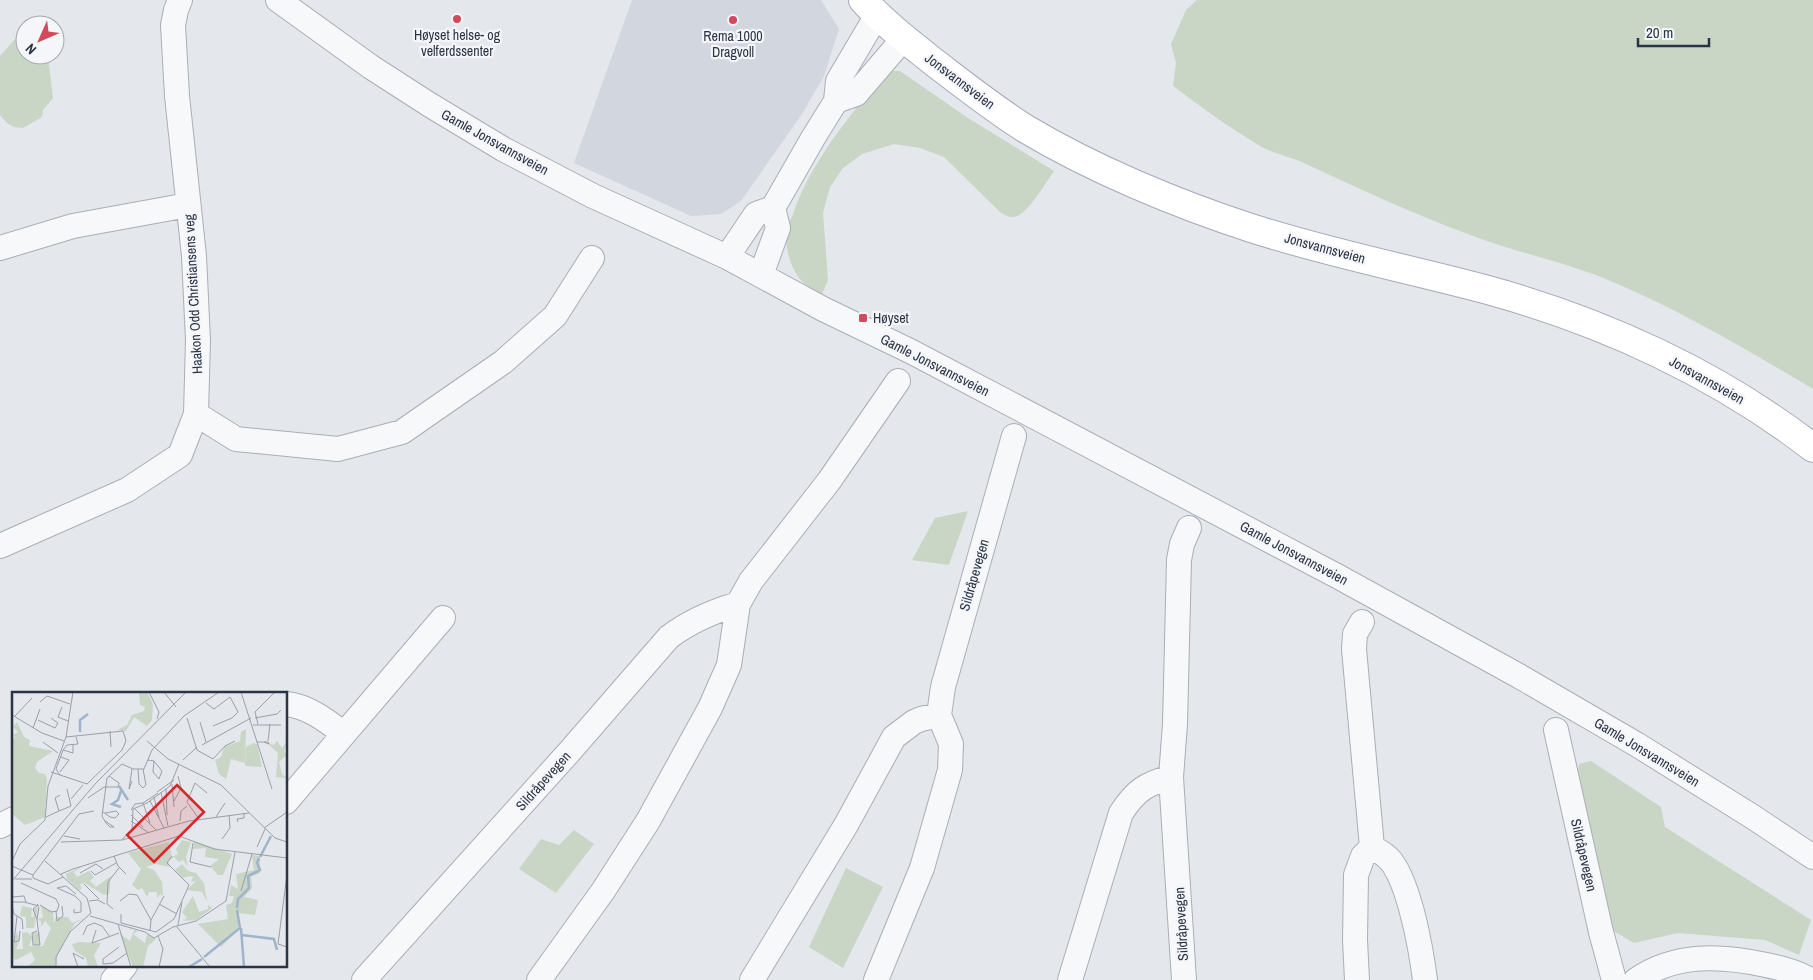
<svg xmlns="http://www.w3.org/2000/svg" width="1813" height="980" font-family="'Archivo Narrow',sans-serif">
	<style>
		.built { fill: #d2d6de }
		.green { fill: #c9d6c5 }
		.lines { fill: none; stroke-linecap: round; stroke-linejoin: round }
		.minor-casing { stroke: #a9aeb7; stroke-width: 26 }
		.major-casing { stroke: #a3abb8; stroke-width: 30 }
		.minor { stroke: #f7f8fa; stroke-width: 24 }
		.major { stroke: #fff; stroke-width: 28 }
		.poi-dot { fill: #d1495b; stroke: #f4f6f9; stroke-width: 2 }
		.labels { text-anchor: middle; dominant-baseline: central; stroke-width: 4.5; stroke-linejoin: round; paint-order: stroke }
		.poi-label { font-size: 14px; fill: #2b3445; stroke: #f4f6f9 }
		.street-label { font-size: 14px; fill: #2b3445; stroke: #f4f6f9 }
		.inset-river { fill: none; stroke: #9fb4cc; stroke-width: 2.5 }
		.inset-road { fill: none; stroke: #9a9fa9; stroke-width: 1 }
		.view { fill: #d62828; fill-opacity: 0.15; stroke: #d62828; stroke-width: 2.5 }
		.inset-edge { fill: none; stroke: #2b3445; stroke-width: 2.5 }
	</style>
	<rect width="100%" height="100%" fill="#e4e7ec"/>
	<!-- built -->
	<path class="built" d="M 632,0 L 821,0 L 839,29 L 824,76 L 802,114 L 741,201 L 721,214 L 691,216 L 574,163 Z"/>
	<!-- green -->
	<path class="green" d="M 1197,0 L 1813,0 L 1813,389 C 1746,349 1678,309 1606,279 C 1564,262 1519,253 1476,237 C 1418,216 1362,190 1306,164 C 1292,157 1274,154 1260,146 C 1230,128 1201,107 1173,86 L 1176,63 L 1171,44 L 1186,10 Z
		M 25,36 L 25,55 L 47,55 L 48,57 L 53,98 L 43,110 L 42,117 L 23,128 L 14,127 L 7,123 L 0,115 L 0,56 L 16,38 Z
		M 890,71 L 900,71 L 968,118 L 1054,171 C 1046,182 1029,212 1017,216 C 1010,219 1004,215 999,211 L 944,157 L 920,148 L 894,144 L 862,154 L 843,168 L 830,187 L 823,213 L 828,280 L 822,294 C 817,291 810,288 805,284 C 792,273 786,252 786,236 C 786,228 790,221 793,214 C 810,163 849,117 882,76 Z
		M 968,511 L 949,565 L 912,560 L 935,518 Z
		M 1591,761 L 1661,807 L 1665,827 L 1811,920 L 1799,955 L 1765,940 L 1678,933 L 1634,943 L 1612,930 L 1577,779 L 1579,764 Z
		M 574,830 L 594,844 L 556,893 L 519,869 L 541,839 L 559,845 Z
		M 846,868 L 883,887 L 843,968 L 809,947 Z"/>
	<g class="lines">
		<!-- minor casing -->
		<g class="minor-casing">
			<path id="minor" d="M 278,0 L 371,67 L 430,105 L 503,149 L 593,196 L 727,257 L 823,309 L 912,352 L 1337,576 L 1519,676 L 1636,744 L 1753,817 L 1813,857
				M 836,101 L 856,94 L 904,38
				M 0,248 L 73,226 L 188,205
				M 727,257 L 756,214 L 773,208 L 813,138 L 836,101 L 838,81 L 877,15
				M 761,275 L 778,228 L 773,208
				M 196,414 L 236,439 L 338,449 L 402,432 L 503,362 L 555,316 L 592,258
				M 0,546 L 127,490 L 180,455 L 196,414 L 198,340 L 194,256 L 177,96 L 173,25 L 176,10 L 180,0
				M 1362,622 L 1355,634 L 1354,649 L 1372,847 C 1379,851 1386,855 1391,861 C 1410,886 1421,949 1425,980
				M 286,704 C 308,706 327,721 344,734
				M 1556,730 L 1601,932 L 1614,980
				M 286,802 L 443,618
				M 0,826 L 14,819
				M 113,980 L 125,966
				M 364,980 L 570,751 L 669,637 C 689,622 714,611 738,604
				M 539,980 L 603,891 L 648,821 L 710,708 L 729,665 L 738,604 L 751,581 L 829,481 L 898,381
				M 752,980 L 846,825 L 894,737 L 914,722 L 921,719 L 939,715
				M 876,980 L 922,868 L 950,770 L 951,744 L 939,715 L 943,687 L 1014,436
				M 1070,980 L 1121,813 C 1136,790 1146,784 1171,777
				M 1184,980 L 1171,777 L 1175,724 L 1179,560 L 1182,544 L 1189,528
				M 1357,980 L 1355,940 L 1356,875 L 1363,856 L 1372,847
				M 1636,980 C 1675,953 1721,955 1766,965 C 1781,968 1797,972 1810,980"/>
		</g>
		<!-- major casing -->
		<g class="major-casing">
			<path id="major" d="M 863,0 C 885,24 910,43 935,63 C 965,86 994,109 1026,129 C 1093,169 1177,204 1251,228 C 1328,253 1410,269 1488,290 C 1604,322 1718,374 1813,448"/>
		</g>
		<!-- minor -->
		<use href="#minor" class="minor"/>
		<!-- major -->
		<use href="#major" class="major"/>
	</g>
	<!-- markers -->
	<g class="poi-dot">
		<circle cx="457" cy="19" r="5"/>
		<circle cx="733" cy="20" r="5"/>
		<rect x="858" y="313" width="10" height="10" rx="2.5"/>
	</g>
	<g class="labels">
		<!-- poi labels -->
		<g class="poi-label">
			<text x="457" y="35">Høyset helse- og<tspan x="457" dy="16">velferdssenter</tspan></text>
			<text x="733" y="36">Rema 1000<tspan x="733" dy="16">Dragvoll</tspan></text>
			<text x="873" y="318" text-anchor="start">Høyset</text>
		</g>
		<!-- street labels -->
		<g class="street-label">
			<text transform="translate(960 81) rotate(37)">Jonsvannsveien</text>
			<text transform="translate(495 142) rotate(29)">Gamle Jonsvannsveien</text>
			<text transform="translate(1325 248) rotate(15)">Jonsvannsveien</text>
			<text transform="translate(193 294) rotate(-93)">Haakon Odd Christiansens veg</text>
			<text transform="translate(935 365) rotate(27)">Gamle Jonsvannsveien</text>
			<text transform="translate(1707 380) rotate(29)">Jonsvannsveien</text>
			<text transform="translate(1294 553) rotate(28)">Gamle Jonsvannsveien</text>
			<text transform="translate(974 575) rotate(-74)">Sildråpevegen</text>
			<text transform="translate(1647 752) rotate(31)">Gamle Jonsvannsveien</text>
			<text transform="translate(543 781) rotate(-48)">Sildråpevegen</text>
			<text transform="translate(1584 855) rotate(77)">Sildråpevegen</text>
			<text transform="translate(1181 924) rotate(-93)">Sildråpevegen</text>
		</g>
	</g>
	<!-- overview -->
	<g transform="translate(12 692)">
		<rect width="275" height="275" fill="#e4e7ec"/>
		<path d="M 127,0 L 135,0 L 141,12 L 140,28 L 135,34 L 122,25 L 114,39 L 105,38 L 115,33 L 120,23 L 132,19 L 133,15 L 128,13 ZM 5,30 L 12,45 L 18,48 L 17,54 L 41,59 L 25,70 L 23,76 L 27,81 L 33,82 L 35,87 L 33,125 L 13,133 L 0,122 L 0,45 L 4,47 L 1,43 L 6,40 L 1,35 ZM 234,37 L 233,71 L 219,67 L 214,87 L 207,82 L 203,68 L 209,65 L 212,55 L 228,49 L 229,40 ZM 265,49 L 270,56 L 275,49 L 272,59 L 275,63 L 267,70 L 270,82 L 275,86 L 264,85 L 266,61 L 254,50 L 262,53 ZM 241,51 L 245,52 L 250,75 L 233,74 L 234,55 ZM 170,148 L 179,150 L 174,165 L 176,175 L 171,168 L 167,170 L 162,165 L 156,169 L 158,175 L 143,172 L 134,175 L 142,178 L 150,190 L 151,204 L 148,202 L 145,206 L 145,200 L 137,200 L 135,205 L 130,196 L 126,198 L 120,193 L 129,177 L 116,161 L 157,150 L 160,165 L 166,162 L 164,157 ZM 182,149 L 220,162 L 211,183 L 206,183 L 198,174 L 207,167 L 193,165 L 194,156 L 181,157 ZM 240,163 L 252,165 L 248,165 L 248,181 L 239,185 L 240,196 L 232,205 L 246,208 L 243,223 L 226,221 L 226,238 L 209,255 L 186,232 L 216,227 L 214,213 L 220,211 L 222,204 L 217,204 L 219,193 L 226,197 L 224,182 L 242,178 ZM 170,172 L 176,179 L 184,181 L 192,191 L 195,210 L 190,200 L 175,198 L 184,189 L 179,190 L 181,185 L 178,184 L 170,186 L 163,178 ZM 71,174 L 62,180 L 65,185 L 77,179 L 82,185 L 78,189 L 84,195 L 99,184 L 97,202 L 92,203 L 73,191 L 68,192 L 70,197 L 67,198 L 55,187 L 54,182 ZM 181,204 L 187,220 L 196,217 L 196,213 L 200,216 L 184,228 L 171,229 L 175,226 L 170,220 ZM 29,213 L 41,220 L 42,232 L 44,225 L 56,225 L 60,231 L 76,225 L 63,231 L 45,264 L 43,275 L 15,275 L 23,268 L 19,260 L 4,268 L 0,266 L 0,251 L 5,240 L 7,249 L 3,250 L 7,251 L 4,257 L 11,257 L 10,241 L 15,240 L 20,245 L 20,241 L 28,240 L 28,253 L 22,253 L 20,246 L 17,254 L 31,254 L 39,236 L 33,229 L 29,235 L 29,229 L 25,228 L 31,225 ZM 10,214 L 20,216 L 19,225 L 22,225 L 21,217 L 26,216 L 22,236 L 14,236 L 14,225 L 8,224 ZM 115,237 L 118,237 L 126,239 L 121,242 L 133,251 L 135,242 L 144,247 L 136,254 L 131,275 L 121,275 L 108,242 L 118,249 L 122,238 ZM 68,250 L 89,251 L 82,263 L 86,275 L 76,275 L 74,266 L 63,259 L 60,252 Z" fill="#c9d6c5"/>
		<path class="inset-river" d="M 68,40 L 68,28 L 76,22M 107,94 L 116,108M 109,99 L 106,108 L 100,112 L 109,115M 248,165 L 259,144M 225,216 L 226,207 L 237,196 L 236,184 L 248,178 L 245,171 L 247,166M 229,236 L 232,275M 230,243 L 262,247 L 265,258M 192,265 L 228,236 L 225,218M 177,275 L 190,267"/>
		<path class="inset-road" d="M 137,0 L 147,20 L 145,27M 152,0 L 164,15M 229,0 L 245,50 L 256,50 L 257,52 L 252,50M 28,10 L 35,4 L 58,12M 194,11 L 202,17 L 218,5 L 226,20 L 220,26 L 201,34M 50,15 L 46,25 L 56,29M 0,23 L 30,41 L 52,49M 3,24 L 20,6M 175,26 L 185,58 L 201,67 L 213,54 L 223,49M 243,26 L 265,22 L 269,18M 26,28 L 43,36 L 46,31 L 39,26M 188,30 L 194,50M 246,32 L 243,20 L 263,0M 241,33 L 269,33M 21,36 L 28,17M 98,39 L 99,55M 135,49 L 156,67 L 209,93 L 263,146 L 275,150M 256,49 L 258,32M 31,50 L 46,61M 245,50 L 260,97M 190,53 L 239,26M 51,58 L 61,61 L 61,53M 136,68 L 142,69 L 141,80 L 147,87 L 150,79 L 142,69M 171,68 L 185,55M 126,77 L 127,92 L 131,96 L 134,93 L 131,77M 39,80 L 75,92 L 110,58 L 114,49 L 111,39 L 54,45M 48,80 L 57,68 L 49,65M 48,83 L 44,77 L 51,58 L 55,53 L 66,52 L 64,45M 120,89 L 117,97 L 120,77M 160,92 L 162,115M 154,97 L 155,123M 145,100 L 162,88M 149,100 L 156,134M 142,105 L 147,126M 76,106 L 92,95 L 106,95 L 107,91 L 97,84M 59,107 L 71,93M 138,109 L 152,136M 162,109 L 169,96 L 166,84M 131,111 L 146,101M 122,116 L 144,138M 119,118 L 123,112 L 131,111 L 138,131M 47,119 L 59,114 L 55,97M 91,120 L 98,125 L 103,126 L 107,122 L 104,119 L 93,121M 119,123 L 131,135M 34,125 L 47,119 L 43,106 L 48,103M 204,125 L 213,111M 187,127 L 175,110 L 183,91 L 195,101M 93,129 L 102,135 L 98,135 L 94,131 L 91,126 L 90,124 L 95,86 L 110,72 L 121,77 L 132,77 L 140,58 L 172,24 L 207,0M 119,129 L 137,141M 168,129 L 169,119 L 175,114M 226,130 L 225,127 L 232,126 L 232,121M 252,136 L 275,120M 52,144 L 68,147M 110,147 L 120,139 L 121,117 L 135,111 L 158,94 L 167,72M 210,147 L 218,136 L 217,123M 49,150 L 110,148 L 177,129 L 237,121M 181,151 L 178,170 L 199,175M 245,155 L 253,137M 102,164 L 106,174 L 114,182M 0,169 L 8,152 L 33,128 L 36,94 L 54,45 L 61,0M 33,169 L 49,183M 0,174 L 21,183 L 21,186M 79,179 L 83,183 L 104,171M 68,181 L 84,172 L 91,177M 21,183 L 67,122 L 82,119M 275,183 L 266,252 L 275,255M 51,185 L 49,182 L 61,177 L 167,144 L 202,157 L 275,166M 21,186 L 36,192 L 51,185M 3,187 L 20,187M 0,189 L 84,91 L 174,0M 9,191 L 44,207 L 47,213 L 45,219 L 39,220 L 28,213M 72,192 L 87,207M 229,199 L 240,162M 63,204 L 45,196 L 54,194 L 64,202M 0,205 L 12,204 L 14,210M 77,209 L 86,208 L 93,212M 108,209 L 117,202 L 125,203 L 139,228M 0,210 L 12,210 L 27,214 L 25,212M 147,212 L 165,222M 0,214 L 2,222 L 10,227 L 11,237M 25,214 L 21,217 L 25,227M 62,217 L 62,221 L 69,220 L 69,210 L 63,204M 101,217 L 95,212 L 96,190 L 107,176M 44,219 L 45,229 L 51,224 L 50,214M 109,222 L 109,231 L 144,240 L 162,227 L 177,193 L 155,171 L 160,164M 5,224 L 2,250 L 7,249 L 8,239M 78,224 L 133,240 L 142,246 L 161,235 L 184,229 L 214,209 L 223,160M 106,232 L 119,275M 166,233 L 170,210M 164,234 L 198,275M 84,238 L 80,251 L 107,241M 25,239 L 20,241 L 21,253 L 28,253 L 25,228 L 27,215M 138,239 L 139,228 L 152,204M 71,243 L 75,234 L 82,231 L 90,234 L 98,245M 146,244 L 151,257 L 147,275M 107,255 L 91,267 L 91,272 L 101,271 L 115,261M 44,275 L 44,265 L 58,240 L 79,221 L 75,206 L 51,185M 66,275 L 61,261 L 72,267"/>
		<path class="view" d="M 165,93 L 192,120 L 142,170 L 115,143 Z"/>
		<rect width="275" height="275" class="inset-edge"/>
	</g>
	<!-- north arrow -->
	<g transform="translate(40 40) rotate(225)"><circle r="24" fill="#f4f6f9" stroke="#a4a8b1"/>
	<path d="M0-4L9 19L0 12L-9 19Z" fill="#d1495b"/>
	<text y="-8" font-size="14" font-weight="bold" text-anchor="middle" fill="#2b3445">N</text>
	</g>
	<!-- scale -->
	<path d="M1638 38v8h71v-8" fill="none" stroke="#2b3445" stroke-width="2.5"/>
	<text x="1646" y="38" font-size="15" fill="#2b3445" stroke="#f4f6f9" stroke-width="4" paint-order="stroke">20 m</text>
</svg>
